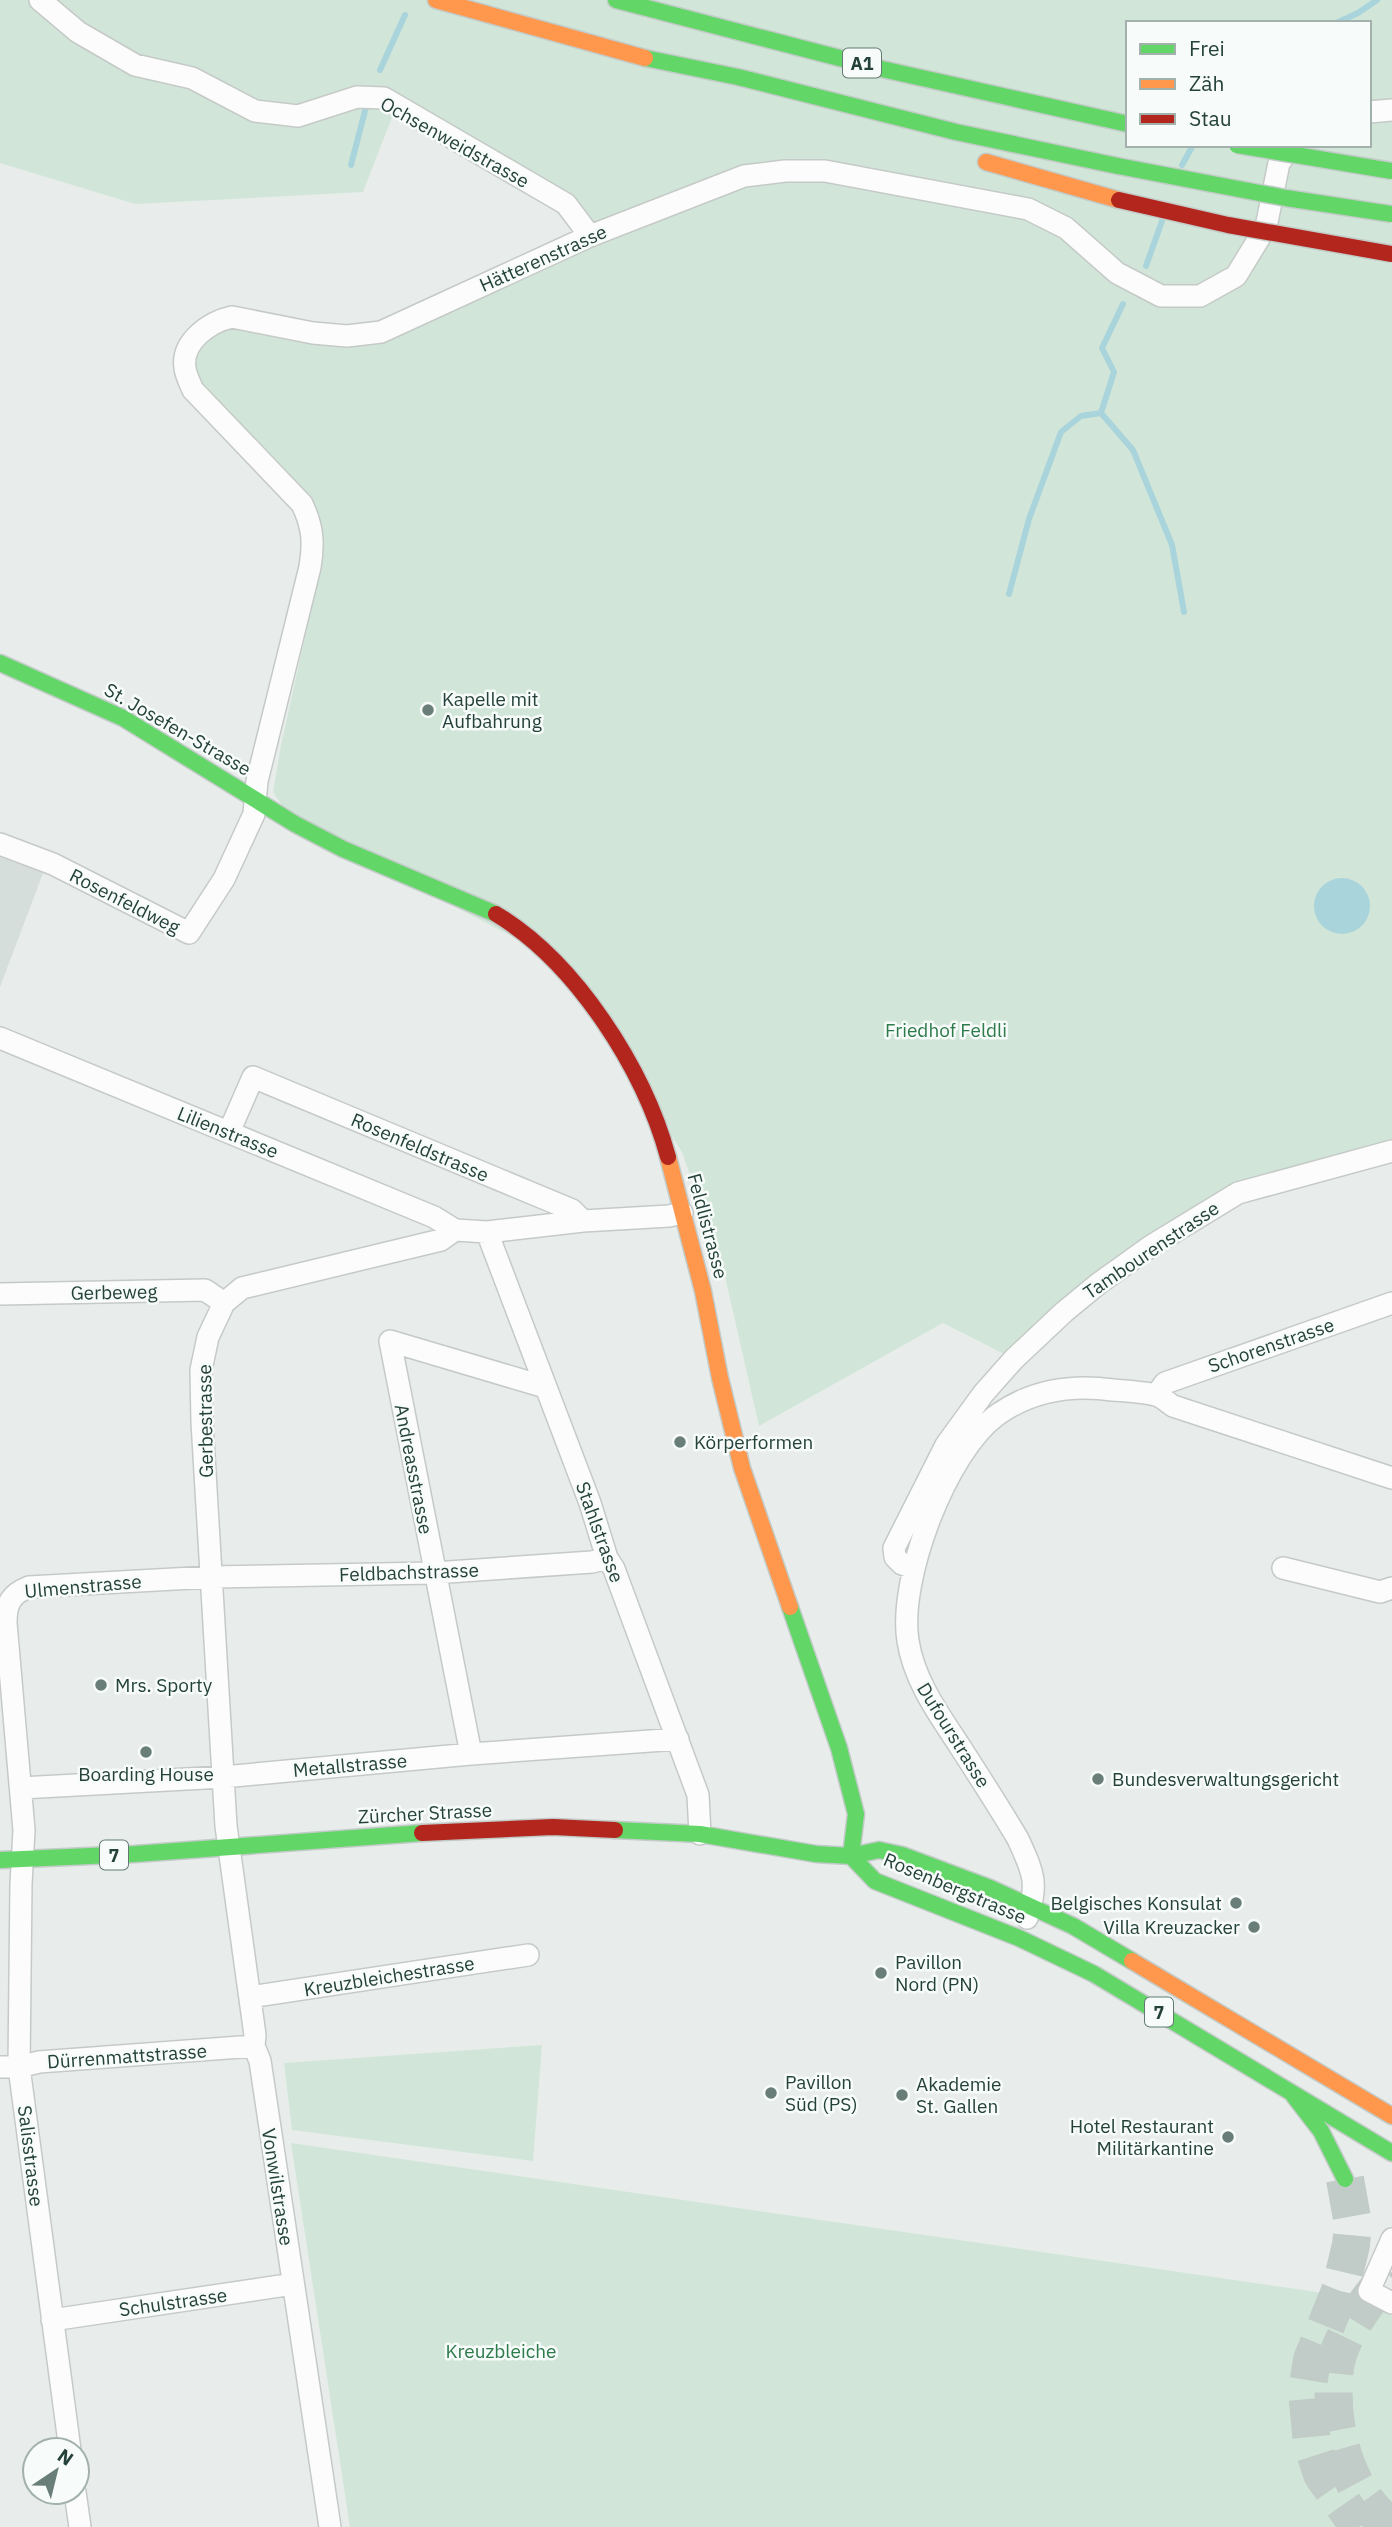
<svg xmlns="http://www.w3.org/2000/svg" width="1392" height="2527" font-family="'IBM Plex Sans',sans-serif">
	<style>
		.built { fill: #d6dedb }
		.green { fill: #d1e6d8; fill-rule: evenodd }
		.water { fill: #a9d4db }
		.lines { fill: none; stroke-linecap: round; stroke-linejoin: round }
		.stream { stroke: #a9d4db; stroke-width: 6 }
		.highway-tunnel { stroke: #c1cbc8; stroke-width: 38; stroke-dasharray: 38 19; stroke-linecap: butt }
		.street-casing { stroke: #c5cac8; stroke-width: 24 }
		.fast-casing { stroke: #c3cbc8; stroke-width: 19 }
		.slow-casing { stroke: #c3cbc8; stroke-width: 19 }
		.jam-casing { stroke: #c3cbc8; stroke-width: 19 }
		.street { stroke: #fcfcfc; stroke-width: 21 }
		.fast { stroke: #63d668; stroke-width: 16 }
		.slow { stroke: #ff974d; stroke-width: 16 }
		.jam { stroke: #b3261e; stroke-width: 16 }
		.fast-bridge-casing { stroke: #c3ccc9; stroke-width: 19; stroke-linecap: butt }
		.jam-bridge-casing { stroke: #c3ccc9; stroke-width: 19; stroke-linecap: butt }
		.fast-bridge { stroke: #63d668; stroke-width: 16 }
		.jam-bridge { stroke: #b3261e; stroke-width: 16 }
		.poi-dot { fill: #697e78; stroke: #f7fbf9; stroke-width: 2.5 }
		.labels { text-anchor: middle; dominant-baseline: central; stroke-width: 5; stroke-linejoin: round; paint-order: stroke }
		.shield { fill: #f7fbf9; stroke: #637a73; stroke-width: 2 }
		.shield-label { font-size: 18px; font-weight: bold; fill: #24423a }
		.street-label { font-size: 19px; fill: #24423a; stroke: #f7fbf9 }
		.poi-label { font-size: 19px; fill: #24423a; stroke: #f7fbf9; text-anchor: start }
		.park-label { font-size: 19px; fill: #2d7a4b; stroke: #f7fbf9 }
	</style>
	<rect width="100%" height="100%" fill="#e8edeb"/>
	<!-- built -->
	<path class="built" d="M 0,850 L 45,868 L 0,987 Z"/>
	<!-- green -->
	<path class="green" d="M 0,0 L 1392,0 L 1392,1151 L 1238,1193 L 1014,1359 L 943,1323 L 759,1426 L 724,1272 L 682,1152 L 558,960 L 295,824 L 273,792 L 281,745 L 317,583 L 323,544 L 321,526 L 314,508 L 199,381 L 193,363 L 197,347 L 224,327 L 240,326 L 327,343 L 606,238 L 396,107 L 363,192 L 135,204 L 0,163 ZM 1128,23 L 1369,23 L 1369,145 L 1128,145 Z
		M 542,2045 L 533,2161 L 292,2130 L 284,2063 Z
		M 291,2143 L 1358,2298 L 1392,2316 L 1392,2527 L 350,2527 Z"/>
	<!-- water -->
	<path class="water" d="M1314 906a28 28 0 1 1 56 0a28 28 0 1 1-56 0Z"/>
	<g class="lines">
		<!-- stream -->
		<path class="stream" d="M 1336,23 L 1358,13 L 1377,0
			M 380,70 L 405,15
			M 351,165 L 366,107
			M 1182,165 L 1193,145
			M 1146,266 L 1162,221
			M 1101,413 L 1133,450 L 1172,545 L 1184,612
			M 1009,594 L 1029,519 L 1061,432 L 1081,416 L 1101,413 L 1114,372 L 1102,348 L 1123,304"/>
		<!-- highway-tunnel -->
		<path class="highway-tunnel" d="M 1345,2179 L 1353,2224 L 1351,2245 L 1340,2291 L 1312,2360 L 1307,2391 L 1312,2443 L 1322,2474 L 1359,2527
			M 1392,2527 C 1345,2493 1328,2424 1335,2368 C 1339,2336 1370,2295 1392,2273"/>
		<!-- street casing -->
		<g class="street-casing">
			<path id="street" d="M 40,0 L 78,32 L 135,65 L 192,78 L 255,111 L 298,116 L 357,97 L 384,98 L 566,204 L 590,236
				M 1369,112 L 1392,110
				M 0,844 L 53,864 L 189,933 L 224,879 L 254,814 L 257,781 L 310,567 C 314,543 313,527 302,504 L 193,390 C 190,383 186,376 185,368 C 181,342 209,322 232,317 L 313,333 L 347,336 L 381,332 L 590,236 L 744,176 L 785,171 L 825,171 L 1028,209 L 1066,228 L 1117,273 L 1161,296 L 1200,296 L 1236,276 L 1266,227 L 1279,163 L 1292,147
				M 0,1038 L 434,1217 L 455,1230
				M 229,1132 L 253,1077 L 572,1210 L 583,1221
				M 487,1232 L 590,1503 L 607,1558 L 614,1569 L 698,1795 L 700,1834
				M 0,1294 L 205,1290 L 224,1303
				M 1156,1395 L 1165,1383 L 1392,1303
				M 913,1568 L 902,1564 L 895,1557 L 894,1548 L 946,1445 L 983,1394 L 1014,1359 L 1064,1312 L 1098,1284 L 1151,1246 L 1238,1193 L 1392,1151
				M 1283,1568 L 1380,1592 L 1392,1588
				M 471,1754 L 390,1341 L 545,1387
				M 21,1788 L 223,1777 L 471,1754 L 678,1739
				M 1027,1918 C 1039,1883 1033,1872 1018,1839 C 999,1807 979,1776 959,1745 C 938,1713 914,1680 908,1641 C 898,1580 946,1452 997,1415 C 1032,1390 1071,1384 1113,1390 C 1124,1391 1145,1392 1155,1395 C 1161,1396 1167,1402 1173,1406 L 1392,1478
				M 250,1997 L 528,1955
				M 0,2067 L 19,2067 L 39,2062 L 254,2046
				M 1392,2239 L 1369,2291 L 1392,2303
				M 52,2320 L 293,2284
				M 70,2450 L 19,2067 L 21,1884 L 24,1830 L 6,1623 C 6,1603 11,1594 29,1587 L 211,1577 L 434,1573 L 592,1562 L 607,1558
				M 75,2492 L 80,2527
				M 330,2527 L 260,2061 L 254,2046 L 255,2035 L 226,1826 L 202,1422 L 201,1370 L 208,1337 L 224,1303 L 242,1288 L 441,1240 L 455,1230 L 487,1232 L 583,1221 L 669,1216 L 682,1213"/>
		</g>
		<!-- fast casing -->
		<g class="fast-casing">
			<path id="fast" d="M 616,0 L 882,69 L 1128,124
				M 645,58 L 738,77 L 956,132 L 1118,166
				M 0,663 L 123,718 L 295,824 L 343,849 L 496,914
				M 790,1607 L 839,1748 L 856,1814 L 851,1856
				M 615,1830 L 700,1834 L 816,1854 L 851,1856 L 879,1850 L 902,1855 L 990,1888 L 1073,1926 L 1132,1961
				M 851,1856 L 875,1881 L 1019,1938 L 1094,1974 L 1392,2153
				M 0,1860 L 135,1854 L 422,1833
				M 1294,2096 L 1321,2131 L 1345,2179"/>
		</g>
		<!-- slow casing -->
		<g class="slow-casing">
			<path id="slow" d="M 436,0 L 645,58
				M 986,162 L 1119,200
				M 668,1157 L 703,1291 L 720,1378 L 742,1468 L 790,1607
				M 1132,1961 L 1392,2116"/>
		</g>
		<!-- jam casing -->
		<g class="jam-casing">
			<path id="jam" d="M 496,914 C 576,962 644,1069 668,1157
				M 422,1833 L 553,1827 L 615,1830"/>
		</g>
		<!-- street -->
		<use href="#street" class="street"/>
		<!-- fast -->
		<use href="#fast" class="fast"/>
		<!-- slow -->
		<use href="#slow" class="slow"/>
		<!-- jam -->
		<use href="#jam" class="jam"/>
		<!-- fast-bridge casing -->
		<g class="fast-bridge-casing">
			<path id="fast-bridge" d="M 1237,145 L 1392,171
				M 1118,166 L 1286,198 L 1392,214"/>
		</g>
		<!-- jam-bridge casing -->
		<g class="jam-bridge-casing">
			<path id="jam-bridge" d="M 1119,200 L 1228,225 L 1392,254"/>
		</g>
		<!-- fast-bridge -->
		<use href="#fast-bridge" class="fast-bridge"/>
		<!-- jam-bridge -->
		<use href="#jam-bridge" class="jam-bridge"/>
	</g>
	<!-- markers -->
	<g class="poi-dot">
		<circle cx="428" cy="710" r="7"/>
		<circle cx="680" cy="1442" r="7"/>
		<circle cx="101" cy="1685" r="7"/>
		<circle cx="146" cy="1752" r="7"/>
		<circle cx="1098" cy="1779" r="7"/>
		<circle cx="1236" cy="1903" r="7"/>
		<circle cx="1254" cy="1927" r="7"/>
		<circle cx="881" cy="1973" r="7"/>
		<circle cx="771" cy="2093" r="7"/>
		<circle cx="902" cy="2095" r="7"/>
		<circle cx="1228" cy="2137" r="7"/>
	</g>
	<g class="labels">
		<!-- shield labels -->
		<g class="shield">
			<rect x="843" y="48.5" width="38" height="29" rx="5"/>
			<rect x="100" y="1840.5" width="28" height="29" rx="5"/>
			<rect x="1145" y="1997.5" width="28" height="29" rx="5"/>
		</g>
		<g class="shield-label">
			<text x="862" y="63">A1</text>
			<text x="114" y="1855">7</text>
			<text x="1159" y="2012">7</text>
		</g>
		<!-- street labels -->
		<g class="street-label">
			<text transform="translate(455 142) rotate(29)">Ochsenweidstrasse</text>
			<text transform="translate(543 258) rotate(-24)">Hätterenstrasse</text>
			<text transform="translate(178 729) rotate(30)">St. Josefen-Strasse</text>
			<text transform="translate(125 901) rotate(27)">Rosenfeldweg</text>
			<text transform="translate(228 1132) rotate(22)">Lilienstrasse</text>
			<text transform="translate(420 1147) rotate(23)">Rosenfeldstrasse</text>
			<text transform="translate(708 1226) rotate(75)">Feldlistrasse</text>
			<text transform="translate(1151 1250) rotate(-34)">Tambourenstrasse</text>
			<text transform="translate(114 1292) rotate(-1)">Gerbeweg</text>
			<text transform="translate(1271 1345) rotate(-19)">Schorenstrasse</text>
			<text transform="translate(205 1421) rotate(-91)">Gerbestrasse</text>
			<text transform="translate(414 1469) rotate(79)">Andreasstrasse</text>
			<text transform="translate(600 1532) rotate(70)">Stahlstrasse</text>
			<text transform="translate(409 1572) rotate(-2)">Feldbachstrasse</text>
			<text transform="translate(83 1586) rotate(-5)">Ulmenstrasse</text>
			<text transform="translate(954 1735) rotate(58)">Dufourstrasse</text>
			<text transform="translate(350 1765) rotate(-5)">Metallstrasse</text>
			<text transform="translate(425 1813) rotate(-3)">Zürcher Strasse</text>
			<text transform="translate(955 1888) rotate(23)">Rosenbergstrasse</text>
			<text transform="translate(389 1976) rotate(-9)">Kreuzbleichestrasse</text>
			<text transform="translate(127 2056) rotate(-4)">Dürrenmattstrasse</text>
			<text transform="translate(31 2156) rotate(83)">Salisstrasse</text>
			<text transform="translate(278 2187) rotate(81)">Vonwilstrasse</text>
			<text transform="translate(173 2302) rotate(-8)">Schulstrasse</text>
		</g>
		<!-- poi labels -->
		<g class="poi-label">
			<text x="442" y="699">Kapelle mit<tspan x="442" dy="22">Aufbahrung</tspan></text>
			<text x="694" y="1442">Körperformen</text>
			<text x="115" y="1685">Mrs. Sporty</text>
			<text x="146" y="1774" text-anchor="middle">Boarding House</text>
			<text x="1112" y="1779">Bundesverwaltungsgericht</text>
			<text x="1222" y="1903" text-anchor="end">Belgisches Konsulat</text>
			<text x="1240" y="1927" text-anchor="end">Villa Kreuzacker</text>
			<text x="895" y="1962">Pavillon<tspan x="895" dy="22">Nord (PN)</tspan></text>
			<text x="785" y="2082">Pavillon<tspan x="785" dy="22">Süd (PS)</tspan></text>
			<text x="916" y="2084">Akademie<tspan x="916" dy="22">St. Gallen</tspan></text>
			<text x="1214" y="2126" text-anchor="end">Hotel Restaurant<tspan x="1214" dy="22">Militärkantine</tspan></text>
		</g>
		<!-- park labels -->
		<g class="park-label">
			<text x="946" y="1030">Friedhof Feldli</text>
			<text x="501" y="2351">Kreuzbleiche</text>
		</g>
	</g>
	<!-- legend -->
	<rect x="1126" y="21" width="245" height="126" fill="#f7fbf9" stroke="#a3b1ad" stroke-width="2"/>
	<rect x="1140" y="44" width="35" height="10" fill="#63d668" stroke="#a3b1ad" stroke-width="2"/>
	<text x="1189" y="56" font-size="21" fill="#24423a">Frei</text>
	<rect x="1140" y="79" width="35" height="10" fill="#ff974d" stroke="#a3b1ad" stroke-width="2"/>
	<text x="1189" y="91" font-size="21" fill="#24423a">Zäh</text>
	<rect x="1140" y="114" width="35" height="10" fill="#b3261e" stroke="#a3b1ad" stroke-width="2"/>
	<text x="1189" y="126" font-size="21" fill="#24423a">Stau</text>
	<!-- north arrow -->
	<g transform="translate(56 2471) rotate(35)"><circle r="33" fill="#f7fbf9" stroke="#a3b1ad" stroke-width="2"/>
	<path d="M0-5L12 26L0 18L-12 26Z" fill="#697e78"/>
	<text y="-10" font-size="19" font-weight="bold" text-anchor="middle" fill="#24423a">N</text>
	</g>
</svg>
